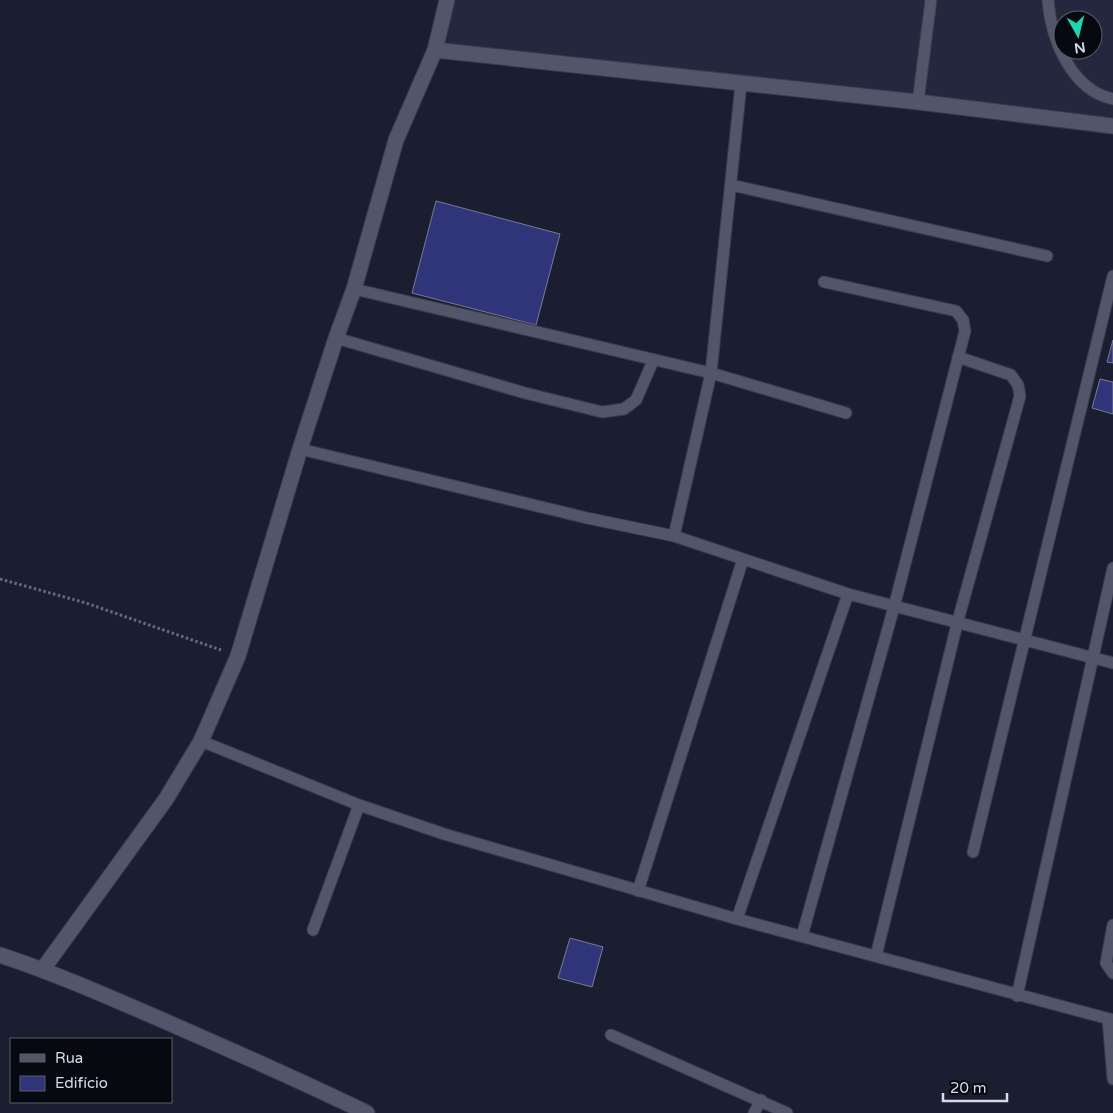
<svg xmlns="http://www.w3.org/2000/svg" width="1113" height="1113" font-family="'Varela Round',sans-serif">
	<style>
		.built { fill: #24283e; fill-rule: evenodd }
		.building { fill: #30357a; stroke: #777c92 }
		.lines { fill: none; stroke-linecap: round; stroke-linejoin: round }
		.service-casing { stroke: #383b49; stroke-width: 13 }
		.minor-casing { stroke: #383b49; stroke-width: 17 }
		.path { stroke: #676a79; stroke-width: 3; stroke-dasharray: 2.5 2.5; stroke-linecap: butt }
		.service { stroke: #52566b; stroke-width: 11 }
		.minor { stroke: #52566b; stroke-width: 15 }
	</style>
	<rect width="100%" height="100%" fill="#1b1e30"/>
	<!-- built -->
	<path class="built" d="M 447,0 L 1113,0 L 1113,132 L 435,50 ZM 1063,20 L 1093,20 L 1093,50 L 1063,50 Z"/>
	<!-- building -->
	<path class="building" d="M 436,201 L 560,234 L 536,325 L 412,293 Z
		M 1113,340 L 1113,363 L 1107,362 Z
		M 1100,379 L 1113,382 L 1113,414 L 1092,408 Z
		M 570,938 L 603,947 L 592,987 L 558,978 Z"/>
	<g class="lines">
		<!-- service casing -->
		<g class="service-casing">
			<path id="service" d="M 1048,0 C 1051,39 1071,90 1113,99
				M 918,102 L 931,0
				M 731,185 L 1047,256
				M 354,289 L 711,373 L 846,413
				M 336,338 L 525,393 L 602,412 L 624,409 L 636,400 L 653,361
				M 300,449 L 587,518 L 674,536 L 848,594 L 1113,663
				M 674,536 L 711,373 L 741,84
				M 201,741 L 359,805 L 444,834 L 737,919 L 1113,1020
				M 973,852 L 1113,276
				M 638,891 L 743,559
				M 737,919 L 848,594
				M 1113,925 L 1106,963 L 1113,973
				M 313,930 L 359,805
				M 802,936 L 894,607 L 965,331 L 963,320 L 956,311 L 824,282
				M 876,956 L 957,624 L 1020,396 L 1018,385 L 1011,375 L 958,357
				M 1017,996 L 1113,568
				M 1108,1019 L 1113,1079
				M 611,1035 L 787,1113
				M 754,1113 L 761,1100"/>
		</g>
		<!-- minor casing -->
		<g class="minor-casing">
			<path id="minor" d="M 435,50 L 918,102 L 1113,126
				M 0,955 C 55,973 109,997 162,1020 C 231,1050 299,1080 367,1113
				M 43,969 L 166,799 L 201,741 L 238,656 L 300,449 L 336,338 L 354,289 L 396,140 L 435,50 L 447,0"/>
		</g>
		<!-- path -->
		<path class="path" d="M 0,579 L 86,603 L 221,650"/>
		<!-- service -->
		<use href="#service" class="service"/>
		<!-- minor -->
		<use href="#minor" class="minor"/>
	</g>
	<!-- legend -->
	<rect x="10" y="1038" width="162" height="65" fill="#070910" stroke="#5b5d66"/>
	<rect x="20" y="1054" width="25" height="8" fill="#52566b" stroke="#5b5d66"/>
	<text x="55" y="1063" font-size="15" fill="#d8dbe7">Rua</text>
	<rect x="20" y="1076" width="25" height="15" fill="#30357a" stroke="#5b5d66"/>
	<text x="55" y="1088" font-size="15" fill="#d8dbe7">Edifício</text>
	<!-- north arrow -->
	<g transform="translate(1078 35) rotate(172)"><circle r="24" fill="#070910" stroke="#5b5d66"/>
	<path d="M0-4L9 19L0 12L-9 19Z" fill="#1ed5b0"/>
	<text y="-8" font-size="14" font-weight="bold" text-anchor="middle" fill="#d8dbe7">N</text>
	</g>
	<!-- scale -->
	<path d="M943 1093v8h64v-8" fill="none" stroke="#d8dbe7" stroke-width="2.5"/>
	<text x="950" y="1093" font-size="15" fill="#d8dbe7" stroke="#070910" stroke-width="4" paint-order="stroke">20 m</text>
</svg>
